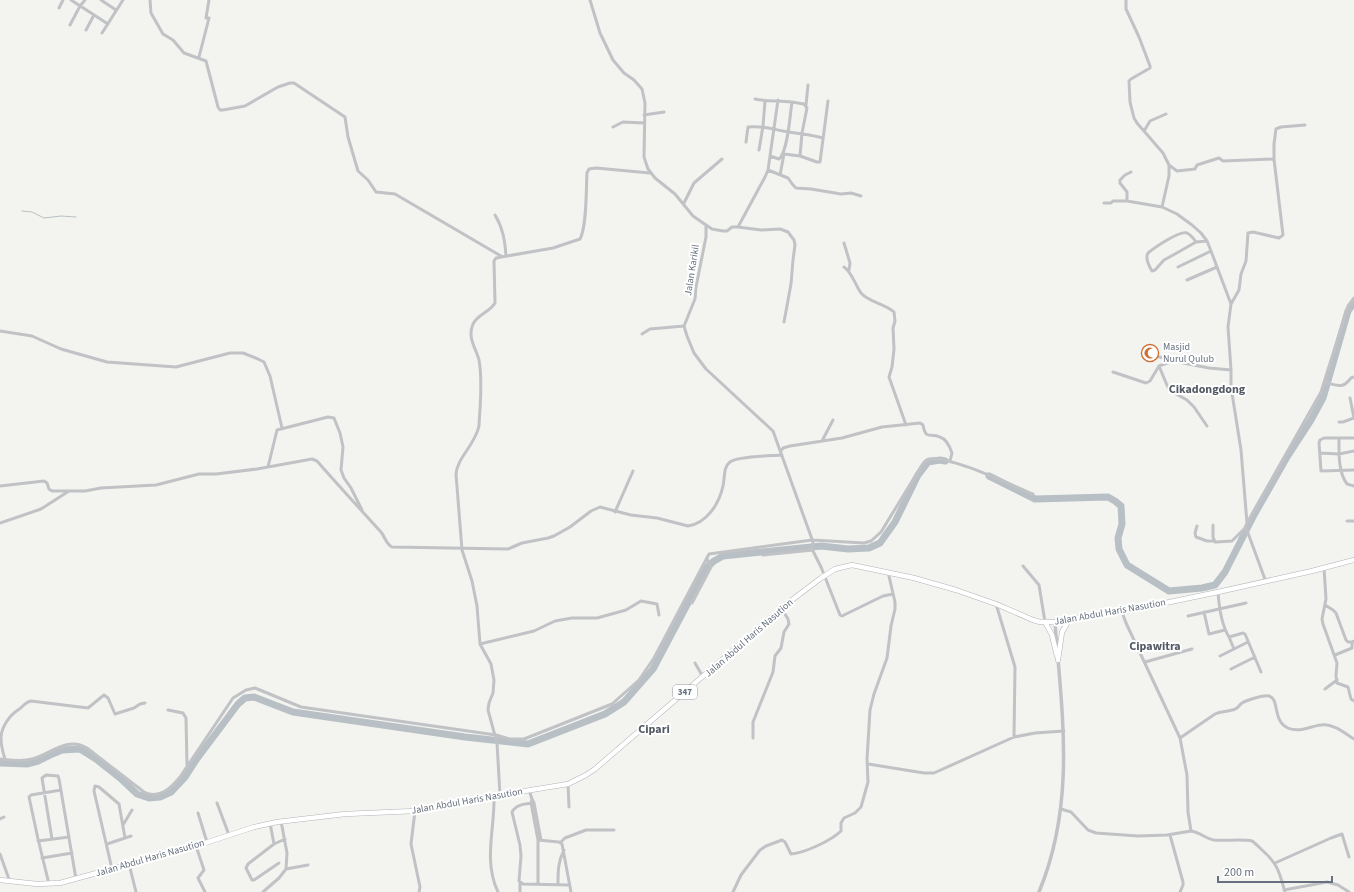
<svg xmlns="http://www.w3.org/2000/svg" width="1354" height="892" font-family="'Source Sans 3',sans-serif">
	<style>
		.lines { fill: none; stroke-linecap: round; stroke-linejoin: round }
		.stream { stroke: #b8c0c5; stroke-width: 1 }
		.river { stroke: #b8c0c5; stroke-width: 7 }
		.primary-casing { stroke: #b1b4b8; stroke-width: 5.5 }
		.minor { stroke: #c0c2c5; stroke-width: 3 }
		.tertiary { stroke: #c0c2c5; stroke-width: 3.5 }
		.primary { stroke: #fff; stroke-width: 4.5 }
		.labels { text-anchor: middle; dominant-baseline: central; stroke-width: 4; stroke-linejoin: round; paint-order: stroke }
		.shield { fill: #fff; stroke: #949ba5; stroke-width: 1 }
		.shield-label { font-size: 9px; font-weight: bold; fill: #66707e }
		.street-label { font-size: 10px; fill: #66707e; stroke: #fff }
		.poi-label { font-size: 10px; fill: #66707e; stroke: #fff; text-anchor: start }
		.quarter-label { font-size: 12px; font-weight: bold; fill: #535a64; stroke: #fff }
	</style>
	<rect width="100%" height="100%" fill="#f3f4f0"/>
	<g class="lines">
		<!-- stream -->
		<path class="stream" d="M 22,211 L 32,212 L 44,218 L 61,216 L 76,217"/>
		<!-- river -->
		<path class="river" d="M 989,476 L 1035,499 L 1108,497 L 1115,501 L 1121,506 L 1122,524 L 1118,538 L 1119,549 L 1127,565 L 1169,591 L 1202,588 L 1215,585 L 1225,572 L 1254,515 L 1287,457 L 1311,420 L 1323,398 L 1348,311 L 1354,303
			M 0,763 L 27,764 L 38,761 L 50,755 L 62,750 L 80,749 L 96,759 L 120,778 L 137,794 L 149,798 L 160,797 L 171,792 L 185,777 L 196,760 L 238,704 L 245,698 L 254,697 L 293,712 L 465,737 L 528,744 L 605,714 L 624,702 L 653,669 L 707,567 L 714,561 L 723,556 L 821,546 L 848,549 L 869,548 L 880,543 L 895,522 L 918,475 L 928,462 L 940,460 L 945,461"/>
		<!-- primary casing -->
		<g class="primary-casing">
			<path id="primary" d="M 1045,622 L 1052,635 L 1057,656
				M 1058,660 L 1062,632 L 1069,620
				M 0,880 L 37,884 L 60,883 L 196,846 L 254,827 L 277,822 L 345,814 L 415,811 L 430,809 L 500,795 L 568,784 L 586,775 L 595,769 L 788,603 L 821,578 L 835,569 L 852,565 L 914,578 L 956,590 L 996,604 L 1033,620 L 1040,622 L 1055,622 L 1087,616 L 1122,612 L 1218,592 L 1312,571 L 1354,560"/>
		</g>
		<!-- minor -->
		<path class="minor" d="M 71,0 L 108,24
			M 101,0 L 116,10
			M 150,0 L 151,13 L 163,34 L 173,40 L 184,53 L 206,61 L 218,107 L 220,110 L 223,110 L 245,106 L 278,87 L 290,83 L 294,83 L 345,117 L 348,137 L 358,171 L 368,180 L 376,192 L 395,194 L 501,256
			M 590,0 L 600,33 L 613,60 L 624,73 L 634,80 L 642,89 L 645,103 L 644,157 L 648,169 L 655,178 L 675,194 L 693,216 L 706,225 L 706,237 L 696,287 L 695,299 L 684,326 L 687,336 L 694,353 L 706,369 L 773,431 L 813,542 L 812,549 L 821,567 L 840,615 L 842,616 L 883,596 L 893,594
			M 1126,0 L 1126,9 L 1139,37 L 1150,66 L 1150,68 L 1131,79 L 1129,81 L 1130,102 L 1134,118 L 1137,123 L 1163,153 L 1169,165 L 1169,176 L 1162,207
			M 59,8 L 63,0
			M 70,25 L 80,6 L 85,0
			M 86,30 L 94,15
			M 102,33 L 123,0
			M 199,57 L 209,18 L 206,18 L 209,0
			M 755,99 C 767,102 779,100 792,102 C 790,114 788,152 779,159 L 770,156 L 778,100
			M 792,102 L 804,104 L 807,108 L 802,133 L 800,156
			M 806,105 L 808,85
			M 644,115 L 664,112
			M 613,127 L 623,122 L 644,123
			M 1144,131 L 1150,121 L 1166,114
			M 746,142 L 748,127 C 764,125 774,130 789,132 C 800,134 812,135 823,138
			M 759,150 L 763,126 L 765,101
			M 1169,165 L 1177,171 L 1195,169 L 1197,165 L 1219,158 L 1223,161 L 1274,159
			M 768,170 L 788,178 L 793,185 L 796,188 L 811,189 L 841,194 L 851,193 L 861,196
			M 780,175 L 784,154 L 800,156 L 817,162 L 820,162 L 828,101
			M 1127,201 L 1127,192 L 1120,183 L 1120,180 L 1125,175 L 1131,172
			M 684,203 L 694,183 L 722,159
			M 1104,203 L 1111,203 L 1113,201 L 1127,201 L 1162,207 L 1177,214 L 1192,225 L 1201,233 L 1207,241 L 1211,251 L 1231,304 L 1228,327 L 1231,370 L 1231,387 L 1241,450 L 1247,523 L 1245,528 L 1248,533 L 1266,582
			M 495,215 C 503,228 505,241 506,256
			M 706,225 L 712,229 L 723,231 L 727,231 L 732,227 L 738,227 L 765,177 L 768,170 L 770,156
			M 738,227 L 761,230 L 780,229 L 788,232 L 794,240 L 795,245 L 793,260 L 791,284 L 784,322
			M 1196,242 C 1194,239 1191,235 1187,233 C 1180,230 1154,248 1148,253 C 1145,258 1149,266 1152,271 L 1155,270 L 1164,260 L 1175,254 L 1196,242 L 1207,241
			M 844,243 L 850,263 L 849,270
			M 844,267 C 852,272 855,285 861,293 C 870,303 884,303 894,312 L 895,321 L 893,328 L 894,349 L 892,367 L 889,377 L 906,425
			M 1178,267 L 1211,251
			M 1187,280 L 1217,267
			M 1231,304 L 1239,290 L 1241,274 L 1246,261 L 1248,233 L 1253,232 L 1279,238 L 1283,235 L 1274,159 L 1274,144 L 1276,129 L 1281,127 L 1305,125
			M 0,331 L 32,336 L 61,349 L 107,362 L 176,367 L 230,353 L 243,353 L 258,359 L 264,362 L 270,376 L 282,428
			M 642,334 L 650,329 L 684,326
			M 1156,356 L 1173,361
			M 1159,366 L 1169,390 L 1187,400 L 1194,407 L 1207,426
			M 1113,372 L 1146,383 L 1150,381 L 1159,366 L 1173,361 L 1209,368 L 1231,370
			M 1324,382 C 1337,385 1342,390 1351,378 L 1354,377
			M 1350,398 L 1354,418
			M 1339,422 L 1343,422 L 1354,418
			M 1339,438 C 1339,453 1338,472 1347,484 L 1354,486
			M 1354,438 L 1324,438 L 1320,440 L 1319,443 L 1321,471 L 1354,470
			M 822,441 L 833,420
			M 781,451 L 783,448 L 790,446 L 842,438 L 882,427 L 920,423 L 923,425 C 926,441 930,432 940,437 C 946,439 950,447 952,453 L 950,461
			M 1320,453 L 1339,454 L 1354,451
			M 268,467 L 277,430 L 328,417 L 334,418 L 340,433 L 343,447 L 341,470 L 344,478 L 351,488 L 362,510
			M 0,486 L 44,481 L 47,483 L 49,489 L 52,491 L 85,491 L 101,488 L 156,485 L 199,474 L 216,474 L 257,469 L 312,459 L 317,461 C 338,485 360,509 381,532 C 385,537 386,544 392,547 L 508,549 L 522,543 L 548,538 L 554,536 L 570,527 L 591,511 L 600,507 L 631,515 L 657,518 L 688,526 C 707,523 719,504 723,486 C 725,478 723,467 730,462 C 738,456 771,456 782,455
			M 615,512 L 633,471
			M 1347,521 L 1354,521
			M 0,523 L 41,509 L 69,491
			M 1247,523 L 1321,392 L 1348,306 L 1354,298
			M 1213,525 L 1213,537 L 1215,542 L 1216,542 L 1232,541 L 1245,528
			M 1197,526 L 1195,533 L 1196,537 L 1207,541 L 1214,541
			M 763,555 L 813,550
			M 1023,566 L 1039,585 L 1045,622
			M 1324,568 L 1326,599 L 1322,619 L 1323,624 L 1337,663 L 1336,676 L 1337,683 L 1348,687 L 1351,699 L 1354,701
			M 1218,592 C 1219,607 1221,624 1229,637 L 1243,633 L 1245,634 L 1261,672
			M 692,603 L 711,567 L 707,559
			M 996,604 L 1015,667 L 1014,737
			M 1325,605 L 1333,610 L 1336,613 L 1346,640 L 1348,642 L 1352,642
			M 1122,612 L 1126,623 L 1180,738 L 1187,775 L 1188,812 L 1191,831 C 1200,832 1206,839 1214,840 C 1224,841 1245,839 1252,841 C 1255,843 1259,847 1261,849 C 1278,864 1279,871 1285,892
			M 1204,612 L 1209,634 L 1225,630
			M 1188,616 L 1246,603
			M 1229,637 L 1234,649
			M 480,644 L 534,631 L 555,621 L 572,618 L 597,618 L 626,610 L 641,601 L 657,604 L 659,615
			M 1335,655 L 1352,648 L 1352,642 L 1354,641
			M 1220,656 L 1248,642
			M 1145,662 L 1192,649
			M 695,663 L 703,677
			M 1231,669 L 1255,657
			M 1325,689 L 1337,680
			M 168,710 L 183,713 L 186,718 L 187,765
			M 753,738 L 753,722 L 773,672 L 775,656 L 781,648 L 784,632 L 789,624 L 788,619 L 782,609
			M 1180,738 L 1215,714 C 1221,711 1226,712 1232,710 C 1237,710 1239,705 1242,703 C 1247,700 1263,695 1269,696 C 1280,699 1272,721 1288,728 C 1301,734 1315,723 1327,725 C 1337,726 1346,734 1354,739
			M 0,759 C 10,760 21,762 32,759 C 51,754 67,736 87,748 L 144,792 C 159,800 171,788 180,777 L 233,698 L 246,690 L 255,688 L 301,707 L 496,735 L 510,739 L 524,739 L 612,704 L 639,680 L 654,658 L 709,554 L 812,540 L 864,543 L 871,541 L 881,532 L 922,465 C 924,462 926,460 929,459 C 949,455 1011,485 1033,494
			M 5,759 C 3,753 1,745 1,738 C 1,727 10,715 18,710 C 23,707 25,702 31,701 L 88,708 L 104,695 L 108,698 L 115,714 L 134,708 L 140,704 L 145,703
			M 868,764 L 924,773 L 934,773 L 1014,737 L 1035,733 L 1064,731
			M 568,784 L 569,807
			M 529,790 L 532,799 L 534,803 L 541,840
			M 500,795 L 497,743 L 488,710 L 489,703 L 493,693 L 494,680 L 491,664 L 480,644 L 477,606 L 472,581 L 462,550 L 456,474 C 457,458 475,445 479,426 C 480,405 483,381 479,360 C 476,348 467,338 473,324 C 478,314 490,312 495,303 L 494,261 L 496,258 L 553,248 L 580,239 C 587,226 586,189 587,173 L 589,169 L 596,168 L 650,173
			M 494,796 C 495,829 483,860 498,892
			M 532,799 L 531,803 L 538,840 L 538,884
			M 217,803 L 229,835
			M 534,803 C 526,804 516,804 512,812 L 520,845 L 521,856 L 519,881 L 523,884 L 569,885
			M 1061,809 L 1071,812 L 1088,830 L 1096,833 L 1138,836 L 1167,835 L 1191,831
			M 415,811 L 411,844 L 420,887 L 419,892
			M 198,813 L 207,842
			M 0,819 L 4,817
			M 270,823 L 274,844
			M 123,825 L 132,810
			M 1170,835 L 1183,882 L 1183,885 L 1180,892
			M 52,839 L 42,778 L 46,775 L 58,776 L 59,779 L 76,879
			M 538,840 L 559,842 L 562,844 L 571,892
			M 38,841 L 69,837
			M 561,842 L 565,838 L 586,830 L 614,830
			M 107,844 L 131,836
			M 196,846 L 204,870 L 198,878 L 205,892
			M 0,854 L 10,882
			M 42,858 L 72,853
			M 279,863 L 254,880 L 252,880 L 246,868 L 248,864 L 274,844 L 285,839
			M 1275,863 L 1331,838 L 1342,834 L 1349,857
			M 129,864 L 136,892
			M 112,869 L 94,791 L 95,786 L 99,787 L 119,804 L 125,838
			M 286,869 L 308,865
			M 49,884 L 38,839 L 29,797 L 31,795 L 61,790
			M 558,884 C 558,871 558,862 564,850
			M 1284,890 L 1327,882 L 1338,885 L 1349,892
			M 263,892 L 279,878 L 286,869 L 287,853 L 281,821
			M 520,892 L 520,883
			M 733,892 L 741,875 L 760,850 L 766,846 L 782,840 L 785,842 L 791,854 C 805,853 832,840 841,831 L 841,823 L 844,818 L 855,813 L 861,807 L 868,782 L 867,759 L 870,710 L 874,694 L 887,658 L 891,626 L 895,609 L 895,602 L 888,572"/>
		<!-- tertiary -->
		<path class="tertiary" d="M 1055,622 L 1057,650
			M 1039,892 C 1071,815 1065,739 1058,659"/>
		<!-- primary -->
		<use href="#primary" class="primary"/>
	</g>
	<!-- icons -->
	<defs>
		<g id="mosque-ring" transform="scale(0.9)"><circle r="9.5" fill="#fff" stroke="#ce6e35" stroke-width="1.5"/><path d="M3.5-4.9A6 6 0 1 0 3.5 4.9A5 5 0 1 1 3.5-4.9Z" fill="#ce6e35"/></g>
	</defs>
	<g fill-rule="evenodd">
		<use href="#mosque-ring" x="1150" y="353"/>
	</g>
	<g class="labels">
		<!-- shield labels -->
		<rect class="shield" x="673" y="685" width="24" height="14" rx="3"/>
		<g class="shield-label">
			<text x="685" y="692">347</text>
		</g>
		<!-- street labels -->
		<g class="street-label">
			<text transform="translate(692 270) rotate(-81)">Jalan Karikil</text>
			<text transform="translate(1110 612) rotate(-10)">Jalan Abdul Haris Nasution</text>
			<text transform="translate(749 638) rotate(-41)">Jalan Abdul Haris Nasution</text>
			<text transform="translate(467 801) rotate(-10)">Jalan Abdul Haris Nasution</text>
			<text transform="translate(150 858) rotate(-16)">Jalan Abdul Haris Nasution</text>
		</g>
		<!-- poi labels -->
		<g class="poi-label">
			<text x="1163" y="347">Masjid<tspan x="1163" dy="12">Nurul Qulub</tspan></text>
		</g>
		<!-- quarter labels -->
		<g class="quarter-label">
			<text x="1207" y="389">Cikadongdong</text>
			<text x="1155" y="646">Cipawitra</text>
			<text x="654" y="729">Cipari</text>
		</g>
	</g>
	<!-- scale -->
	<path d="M1218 876v6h114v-6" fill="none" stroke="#66707e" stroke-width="2"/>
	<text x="1224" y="876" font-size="12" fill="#66707e" stroke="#ffffff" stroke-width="3" paint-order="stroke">200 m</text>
</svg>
